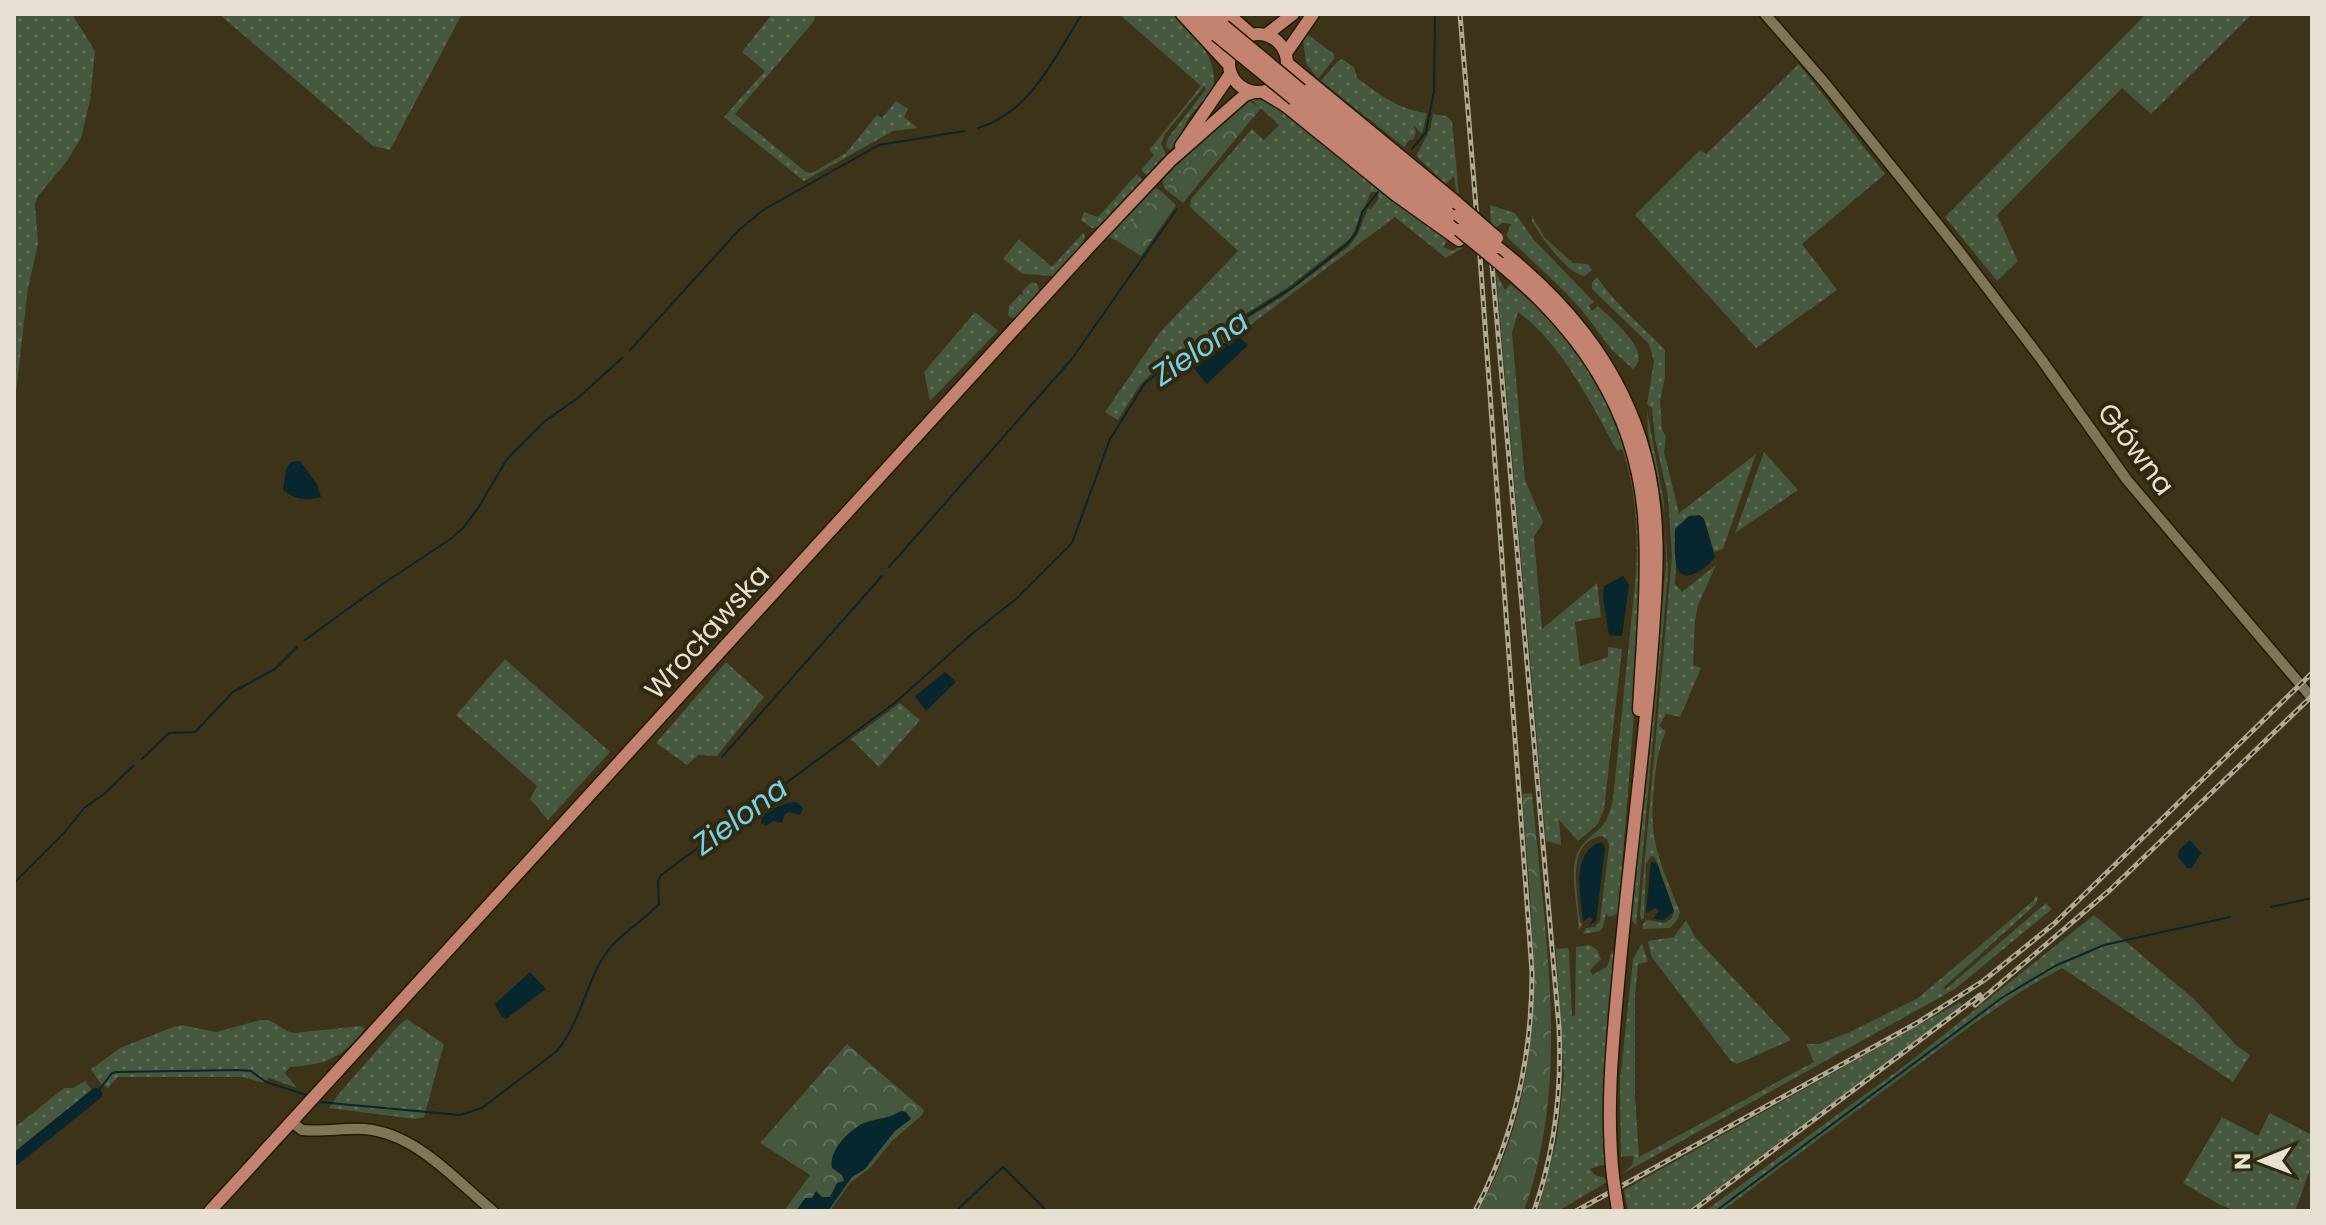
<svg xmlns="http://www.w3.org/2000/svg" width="2326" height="1225" font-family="Poppins,sans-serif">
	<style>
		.grass { fill: url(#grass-dots) }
		.forest { fill: url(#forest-crowns) }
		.water { fill: #08262d }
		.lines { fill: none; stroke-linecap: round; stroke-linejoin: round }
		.stream { stroke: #08262d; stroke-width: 2 }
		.river { stroke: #08262d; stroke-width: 12 }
		.minor-casing { stroke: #231a02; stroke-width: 13 }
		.major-casing { stroke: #231a02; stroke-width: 15 }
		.minor { stroke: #7f7559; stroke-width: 10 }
		.major { stroke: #c38370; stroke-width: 12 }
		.rail-casing { stroke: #b0aa97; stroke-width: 5 }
		.rail { stroke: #31290f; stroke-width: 2; stroke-dasharray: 6; stroke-linecap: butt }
		.major-bridge-casing { stroke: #231a02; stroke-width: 15; stroke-linecap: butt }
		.major-bridge { stroke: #c38370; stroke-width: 12 }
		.labels { text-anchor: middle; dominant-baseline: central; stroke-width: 8; stroke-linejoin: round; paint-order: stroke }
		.street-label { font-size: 28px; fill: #e6e1d2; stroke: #31290f }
		.water-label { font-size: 30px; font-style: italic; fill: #76d0e8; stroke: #31290f }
	</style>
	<defs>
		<pattern id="grass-dots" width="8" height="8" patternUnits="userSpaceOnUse" patternTransform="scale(2)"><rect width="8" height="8" fill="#45573d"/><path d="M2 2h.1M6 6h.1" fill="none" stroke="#606f58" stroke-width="1.8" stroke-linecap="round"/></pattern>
		<pattern id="forest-crowns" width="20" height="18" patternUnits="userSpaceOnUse" patternTransform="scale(2)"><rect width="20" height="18" fill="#45573d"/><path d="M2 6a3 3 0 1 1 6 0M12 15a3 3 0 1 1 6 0" fill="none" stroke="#606f58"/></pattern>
	</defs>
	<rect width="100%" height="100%" fill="#3c3319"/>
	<!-- grass -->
	<path class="grass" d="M 14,14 L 72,14 L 95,51 L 90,100 L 81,138 L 67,161 L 38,196 L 35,204 L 38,244 L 28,288 L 14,410 Z
		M 219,14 L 462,14 L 390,150 L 373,146 Z
		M 772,14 L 816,14 L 814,21 L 735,114 L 806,172 L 812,173 L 846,153 L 877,115 L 882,118 L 896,101 L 908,109 L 904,117 L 918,128 L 893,131 L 804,181 L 724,117 L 765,71 L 742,52 Z
		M 1119,14 L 1177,14 C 1195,36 1219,58 1213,89 L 1189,117 L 1180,136 L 1170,150 L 1166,146 L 1168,138 L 1206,89 L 1204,86 L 1165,134 L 1161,144 L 1166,154 L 1147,176 L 1141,170 L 1154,155 L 1149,150 L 1201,86 Z
		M 2146,14 L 2252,14 L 2151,114 L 2122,88 L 1997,215 L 2018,261 L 1997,281 L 1945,217 Z
		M 1307,34 L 1334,54 L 1334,59 L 1318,79 L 1306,63 L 1303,40 Z
		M 1342,59 L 1354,67 L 1357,78 C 1379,94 1399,110 1427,113 L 1422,134 L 1413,125 L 1416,132 L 1413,140 L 1410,140 L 1404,147 L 1321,81 L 1337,62 Z
		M 1799,64 L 1885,174 L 1802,244 L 1837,290 L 1756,348 L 1635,215 L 1700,150 L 1706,154 Z
		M 1249,97 L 1264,97 L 1449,238 L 1443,247 L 1452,251 L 1460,246 L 1463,248 L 1446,258 L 1395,217 L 1237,335 L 1191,365 L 1165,377 L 1162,371 L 1282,297 L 1348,247 L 1357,236 L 1368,208 L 1371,209 L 1379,198 L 1378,192 L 1371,192 L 1351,238 L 1287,288 L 1154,371 L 1139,386 L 1118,420 L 1105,412 L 1160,332 L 1238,251 L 1190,207 L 1191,199 L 1252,129 L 1264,140 L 1279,125 L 1253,101 L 1248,100 L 1165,189 L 1162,180 L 1188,150 Z
		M 1433,114 L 1446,116 L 1452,121 L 1459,194 L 1456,191 L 1454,176 L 1446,184 L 1416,156 L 1430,130 Z
		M 1137,174 L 1143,181 L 1099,227 L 1092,228 L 1081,220 L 1084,212 L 1098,217 Z
		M 1157,188 L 1162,192 L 1117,241 L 1108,236 L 1151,190 Z
		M 1490,205 L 1515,213 L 1534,240 L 1594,302 L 1589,306 L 1592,311 L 1598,306 C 1611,319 1654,352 1633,369 L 1612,350 L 1581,309 L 1559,286 L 1506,236 L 1511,224 L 1502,223 L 1496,228 L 1491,224 Z
		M 1533,213 L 1533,218 L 1545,238 L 1573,263 L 1588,264 L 1592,270 L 1585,276 C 1568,275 1540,236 1532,221 Z
		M 1083,233 L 1085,236 L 1082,247 L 1053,276 L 1023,274 L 1003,259 L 1019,239 L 1052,267 Z
		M 1496,273 L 1505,290 L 1510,284 C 1526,297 1542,310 1555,326 C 1596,375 1635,443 1640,508 C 1644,556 1640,602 1635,650 L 1639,650 L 1618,920 L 1617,914 L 1609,917 L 1606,913 L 1603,927 L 1600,931 L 1583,934 L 1586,928 L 1595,927 L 1600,921 L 1609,846 L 1607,839 L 1602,836 C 1573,841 1575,872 1577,894 C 1578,904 1578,916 1582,925 L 1579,930 C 1578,911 1568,866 1579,850 C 1596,825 1605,836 1613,799 L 1636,574 C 1638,533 1636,488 1622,449 L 1617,451 C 1593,406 1560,342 1518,312 L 1512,333 L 1525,480 L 1543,522 L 1534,537 L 1542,629 L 1597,583 L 1601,617 L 1575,622 L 1580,666 L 1608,657 L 1608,647 L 1622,649 L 1604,810 L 1597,825 L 1578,841 L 1559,820 L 1561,845 L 1546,841 Z
		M 1597,277 C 1616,305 1641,325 1665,350 L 1665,377 L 1660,401 L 1662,429 L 1666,437 L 1664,452 L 1679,513 L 1756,454 L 1723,549 L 1714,552 L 1704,519 L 1676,565 L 1675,584 L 1682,592 L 1716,565 L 1698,605 L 1695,621 L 1693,665 L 1701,668 L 1680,717 L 1666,714 L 1659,726 L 1666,731 C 1658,749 1656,766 1654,786 C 1648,841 1660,862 1680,912 L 1678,919 L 1670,928 L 1642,929 L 1643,924 L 1647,920 L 1665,923 L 1672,918 L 1674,911 L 1655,857 L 1651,856 L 1646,864 L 1644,918 L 1641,920 L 1640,914 L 1672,556 L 1668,497 L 1655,439 L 1652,408 L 1647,404 L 1654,361 L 1649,344 L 1592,289 L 1592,282 Z
		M 1032,282 L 1037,284 L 1040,293 L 1016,319 L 1008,316 L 1009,306 L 1020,294 L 1023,296 L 1022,291 Z
		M 975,312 L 998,331 L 930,401 L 924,372 Z
		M 1647,410 L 1664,503 L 1668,574 L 1636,926 L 1632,920 L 1631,912 L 1666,566 L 1665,516 L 1648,433 Z
		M 1764,452 L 1798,490 L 1735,533 Z
		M 505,659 L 610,752 L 548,820 L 530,799 L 537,786 L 456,715 Z
		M 726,662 L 764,697 L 717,756 L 698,755 L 687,765 L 656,743 Z
		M 900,703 L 920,720 L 879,767 L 851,739 Z
		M 2035,896 L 2038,897 L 2036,904 L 1943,988 L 1946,989 L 2046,903 L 2052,909 L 1955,989 L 1622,1174 L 1632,1165 L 1634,1156 L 1621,1157 L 1620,1081 L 1633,959 L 1642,943 L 1648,962 L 1638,964 L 1635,997 L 1635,1096 L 1639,1157 L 1814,1062 L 1806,1044 L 1819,1044 L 1850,1032 L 1918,998 L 2034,900 Z
		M 2094,915 L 2194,999 L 2237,1046 L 2250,1055 L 2233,1082 L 2062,968 L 2028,987 L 1973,1024 L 1722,1211 L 1705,1211 L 1907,1064 Z
		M 1686,920 L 1695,937 L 1791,1040 L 1737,1064 L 1731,1061 L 1651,956 L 1648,941 L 1674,937 Z
		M 1590,945 L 1597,950 L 1601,959 L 1590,970 L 1592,975 L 1607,967 L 1612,950 L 1615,958 C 1608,1028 1604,1097 1608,1167 L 1602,1165 L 1590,1169 L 1595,1175 L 1609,1179 L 1609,1181 L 1558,1211 L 1538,1211 L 1557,1139 L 1564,1076 L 1556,949 L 1568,948 L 1569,951 L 1572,1016 L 1575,1015 L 1576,947 Z
		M 1960,1002 L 1962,1006 L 1687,1211 L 1628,1211 L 1624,1190 Z
		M 407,1019 L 444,1044 L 424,1117 L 415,1119 L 329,1108 L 337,1096 L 398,1026 Z
		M 261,1020 C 276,1019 280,1030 294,1033 L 361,1026 L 365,1029 C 342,1058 325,1065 290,1067 L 285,1073 L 297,1088 L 269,1078 L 263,1083 L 243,1077 L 118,1077 L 108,1088 L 100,1083 L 91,1069 L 120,1048 L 173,1027 L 182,1025 L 216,1032 Z
		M 85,1081 L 98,1098 L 14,1168 L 14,1128 L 64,1088 L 73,1088 Z
		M 2270,1113 L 2312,1135 L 2312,1164 L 2295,1211 L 2236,1211 L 2220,1205 L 2183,1183 L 2222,1117 L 2258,1136 Z"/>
	<!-- forest -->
	<path class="forest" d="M 1248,100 L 1261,108 L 1183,203 L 1165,189 Z
		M 1162,192 L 1176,205 L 1141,256 L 1117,241 Z
		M 1532,793 C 1544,930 1572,1079 1524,1211 L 1478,1211 C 1554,1078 1533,939 1522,794 Z
		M 847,1044 L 924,1110 L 922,1115 L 892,1141 L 870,1168 L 850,1183 L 830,1211 L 784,1211 L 810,1175 L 760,1143 Z"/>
	<!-- water -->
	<path class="water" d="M 1237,335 L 1248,345 L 1207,384 L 1191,365 Z
		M 300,461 L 317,484 L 321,497 C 307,501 295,500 283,490 L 286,469 L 291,462 Z
		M 1700,515 L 1704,519 L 1715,557 C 1707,568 1680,589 1676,563 C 1674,552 1675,540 1675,529 L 1689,516 Z
		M 1623,576 L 1629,585 L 1622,636 L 1609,635 L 1603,597 L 1604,586 Z
		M 945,672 L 956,682 L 926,711 L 915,696 Z
		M 796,802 L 803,808 L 800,815 L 789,812 L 785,814 L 782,823 L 773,821 L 766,826 L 761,823 L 762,816 C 771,809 785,802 796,802 Z
		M 2190,840 L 2201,853 L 2192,868 L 2187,868 L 2178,857 L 2179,850 Z
		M 1601,842 L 1605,847 L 1596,921 L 1589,926 L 1593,919 L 1589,917 L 1583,922 C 1581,897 1570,852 1601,842 Z
		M 1651,862 L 1657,863 L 1674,911 L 1664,920 L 1653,919 L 1659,911 L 1656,908 L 1646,913 Z
		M 530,972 L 546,989 L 506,1019 L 501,1016 L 495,1004 Z
		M 901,1111 L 906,1112 L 911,1119 L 895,1131 L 865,1169 L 852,1177 L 828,1211 L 796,1211 L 805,1198 L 812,1198 L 816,1191 L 822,1197 L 830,1197 L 837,1183 L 844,1181 L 842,1175 L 832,1168 C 828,1151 849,1130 864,1123 C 877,1118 889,1119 901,1111 Z"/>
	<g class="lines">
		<!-- stream -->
		<path class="stream" d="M 978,128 C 1031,112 1054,58 1082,14
			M 1412,149 L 1426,132 L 1434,92 L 1435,14
			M 630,350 L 738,231 L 763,210 L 879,145 L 964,131
			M 889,567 L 1071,360 L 1177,209
			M 305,640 L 378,587 L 449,540 L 464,527 L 478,508 L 507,459 L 545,421 L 578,398 L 622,358
			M 722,757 L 882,576
			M 142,759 L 169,733 L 195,732 L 233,692 L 275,669 L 297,647
			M 14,883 L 65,832 L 84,808 L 103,795 L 133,766
			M 2271,907 L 2312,898
			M 96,1094 L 112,1073 L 117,1072 L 239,1070 L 251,1071 L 266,1082 L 310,1096
			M 319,1102 L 460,1115 L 482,1108 L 557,1051 C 579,1024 584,991 601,961 C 614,937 640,924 659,904 L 658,881 L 661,875 L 896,702 L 973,633 L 1016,599 L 1072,543 L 1110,439 L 1145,383 L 1166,367 L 1293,287 L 1347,244 L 1357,231 L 1362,212 L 1378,192
			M 956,1211 L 1003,1167 L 1047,1211
			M 1716,1211 L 2003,997 L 2055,966 L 2104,945 L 2230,917"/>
		<!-- river -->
		<path class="river" d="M 14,1160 L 96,1094"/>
		<!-- minor casing -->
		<g class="minor-casing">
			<path id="minor" d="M 1765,14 L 1824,82 L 1956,247 L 2041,359 L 2127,480 L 2312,698
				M 292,1122 L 302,1130 C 323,1132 343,1128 364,1129 C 416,1133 455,1180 493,1211"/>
		</g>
		<!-- major casing -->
		<g class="major-casing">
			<path id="major" d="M 1182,14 L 1229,65
				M 1196,14 L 1216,35
				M 1212,14 L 1224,26
				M 1228,14 L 1252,35
				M1229 63a29 29 0 1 1 58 0a29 29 0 1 1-58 0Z
				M 1266,35 L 1293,14
				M 1286,53 L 1313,14
				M 1288,64 L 1457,203
				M 1301,90 L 1458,215
				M 1263,92 L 1286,106 L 1396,195 L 1459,240
				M 1294,99 L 1459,230
				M 1181,146 L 1231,73
				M 1497,247 C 1562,298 1614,358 1640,438 C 1665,515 1656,591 1650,671 C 1641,776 1627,879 1618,984 C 1612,1048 1606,1112 1613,1177
				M 1499,263 C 1579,329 1635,408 1644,515 C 1649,576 1642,649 1639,710
				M 210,1211 L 1089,247 L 1171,160 L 1245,95 L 1254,92"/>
		</g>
		<!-- minor -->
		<use href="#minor" class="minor"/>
		<!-- major -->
		<use href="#major" class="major"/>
		<!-- rail casing -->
		<g class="rail-casing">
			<path id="rail" d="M 1460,14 L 1479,243 L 1532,972 C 1532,1056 1515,1136 1475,1211
				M 1492,265 L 1559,1027 C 1562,1090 1555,1151 1534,1211
				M 1975,1005 L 2110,890 L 2312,696
				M 1576,1211 L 1917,1023 L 1983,981 L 2055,923 L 2312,673
				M 1692,1211 L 1980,995"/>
		</g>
		<!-- rail -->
		<use href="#rail" class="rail"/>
		<!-- major-bridge casing -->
		<g class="major-bridge-casing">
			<path id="major-bridge" d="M 1224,26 L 1301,90
				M 1216,35 L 1294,99
				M 1457,203 L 1497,238
				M 1458,215 L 1497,247
				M 1459,230 L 1499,263
				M 1613,1177 L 1618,1211"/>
		</g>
		<!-- major-bridge -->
		<use href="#major-bridge" class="major-bridge"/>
	</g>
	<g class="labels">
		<!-- street labels -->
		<g class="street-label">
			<text transform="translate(2136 449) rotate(53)">Główna</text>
			<text transform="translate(707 632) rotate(-48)">Wrocławska</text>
		</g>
		<!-- water labels -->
		<g class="water-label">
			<text transform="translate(1200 348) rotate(-34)">Zielona</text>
			<text transform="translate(740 816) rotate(-36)">Zielona</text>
		</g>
	</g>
	<!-- border -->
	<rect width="2326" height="1225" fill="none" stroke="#e6e1d2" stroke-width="32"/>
	<!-- north arrow -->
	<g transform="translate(2262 1161) rotate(269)" stroke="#31290f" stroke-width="6" paint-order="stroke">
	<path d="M0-6L14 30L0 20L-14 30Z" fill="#e6e1d2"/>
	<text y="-12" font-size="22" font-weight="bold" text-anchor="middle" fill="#e6e1d2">N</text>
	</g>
</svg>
